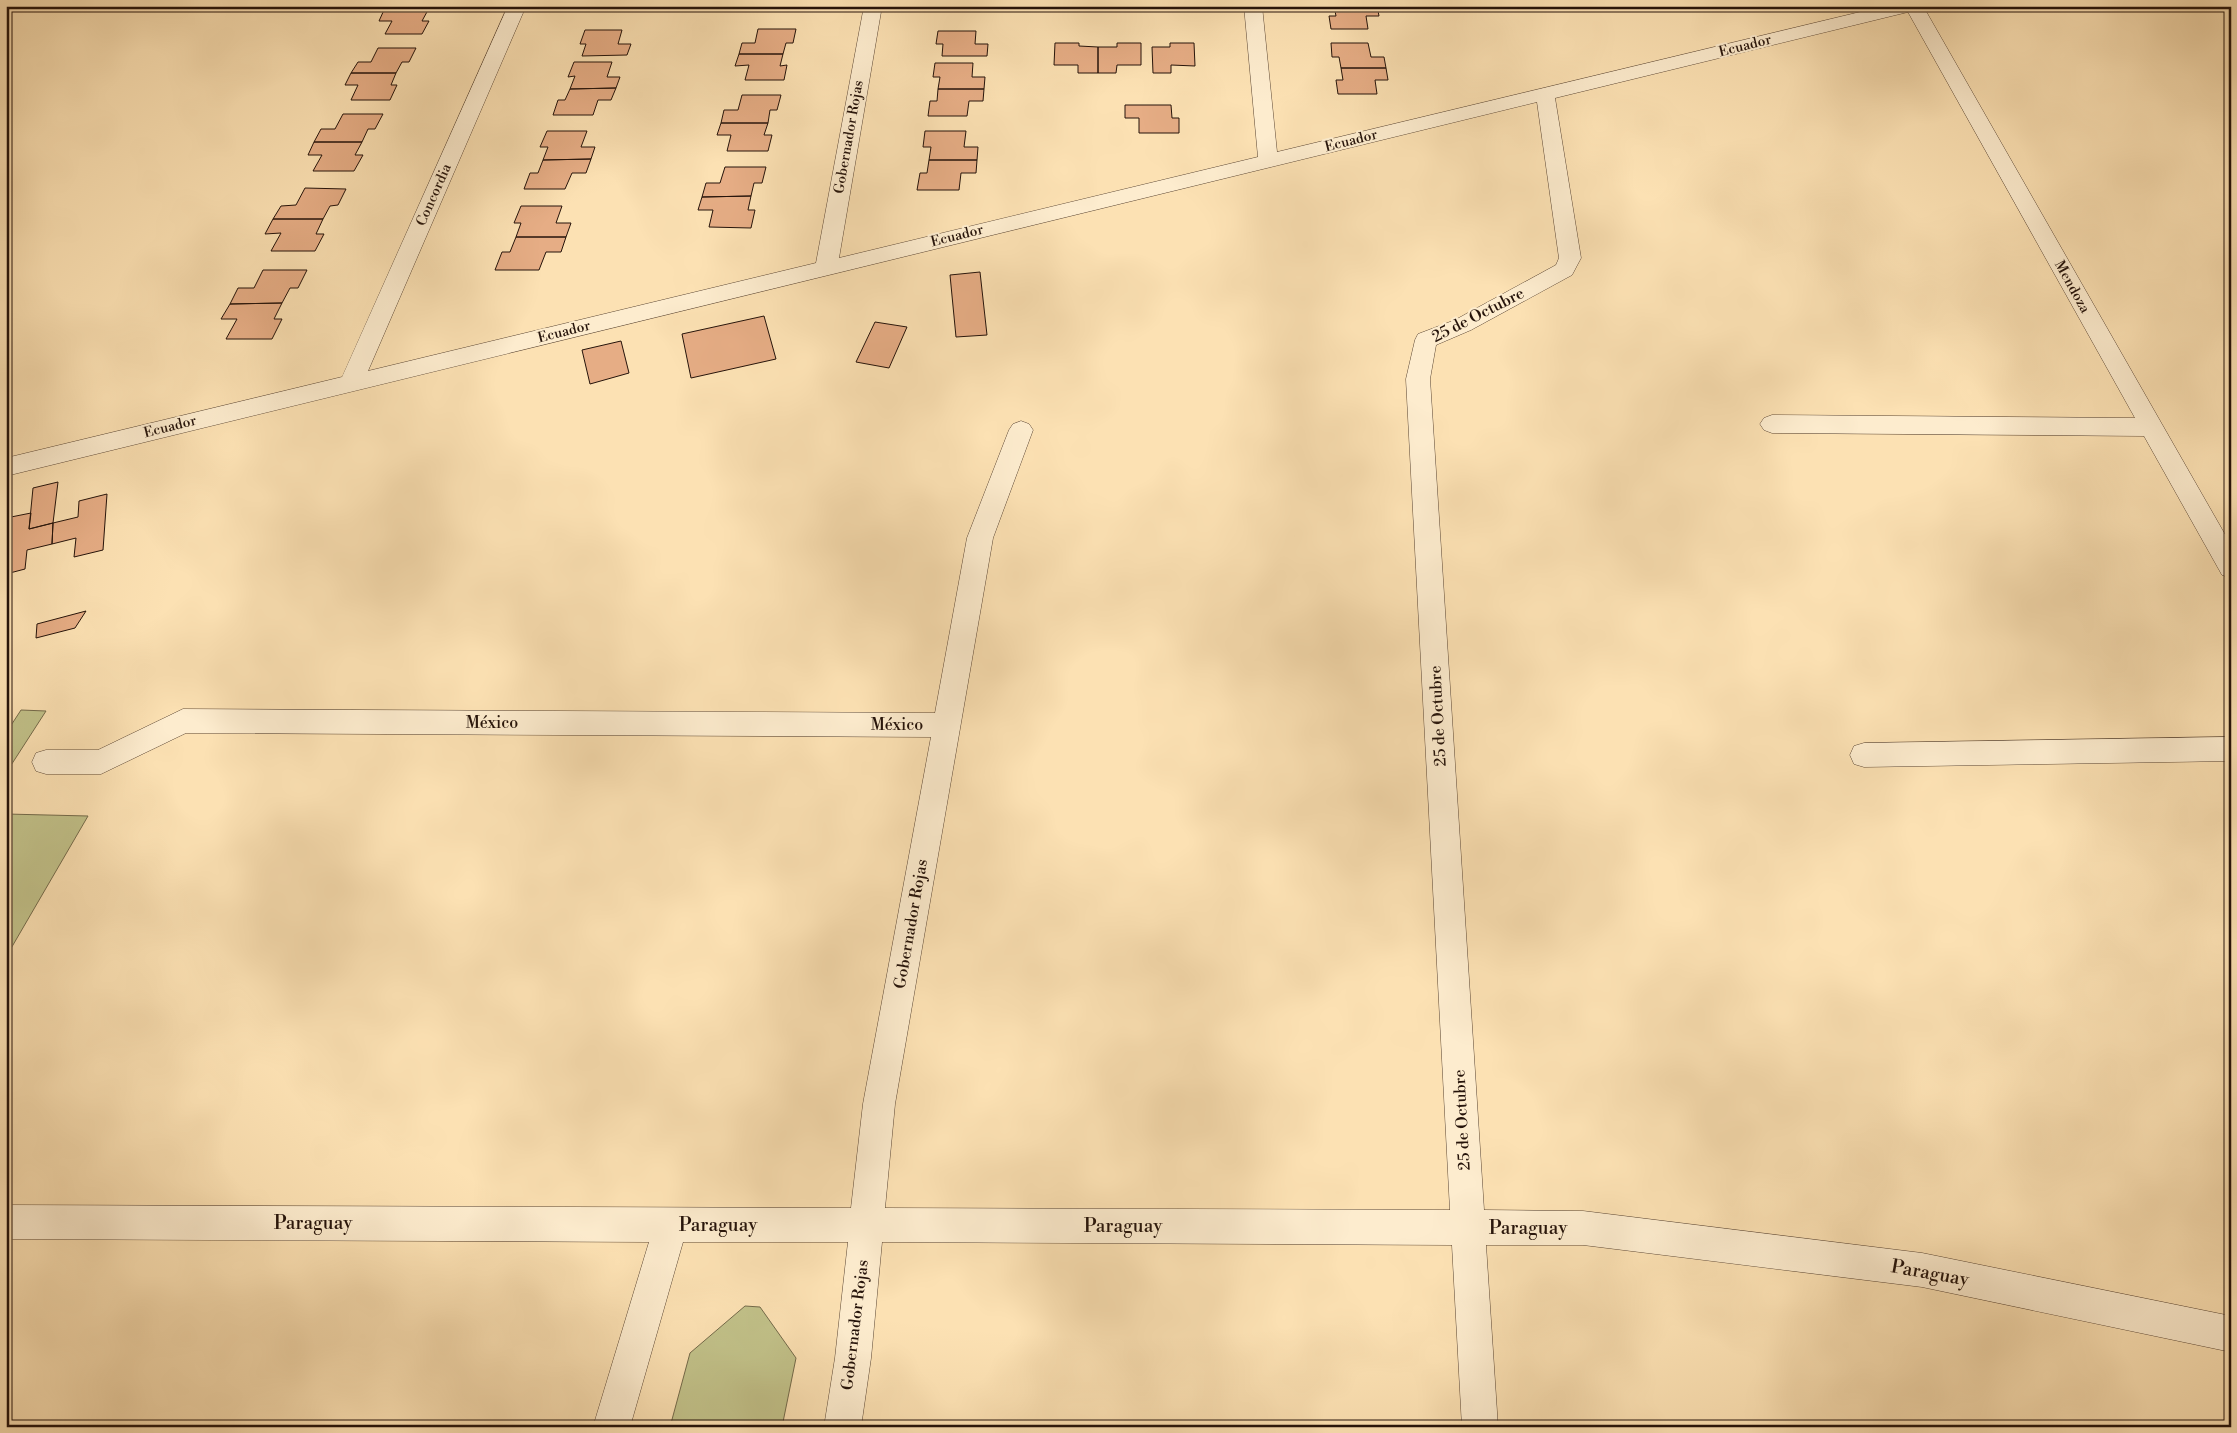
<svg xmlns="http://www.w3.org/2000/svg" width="2237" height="1433" font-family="'Libre Bodoni',serif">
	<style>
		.green { fill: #c2c28a; stroke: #746a4a }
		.building { fill: #e6ad85; stroke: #25130a }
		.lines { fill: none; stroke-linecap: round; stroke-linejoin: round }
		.minor-casing { stroke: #5b4634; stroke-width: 1 }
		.minor { fill: #fdecce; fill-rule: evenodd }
		.labels { text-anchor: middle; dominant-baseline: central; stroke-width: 4; stroke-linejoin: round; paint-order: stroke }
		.far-street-label { font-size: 14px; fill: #25130a; stroke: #fdecce }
		.street-label { font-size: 16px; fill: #25130a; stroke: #fdecce }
		.near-street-label { font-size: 19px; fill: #25130a; stroke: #fdecce }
	</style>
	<rect width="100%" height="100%" fill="#fce1b3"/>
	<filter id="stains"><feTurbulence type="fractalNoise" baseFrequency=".004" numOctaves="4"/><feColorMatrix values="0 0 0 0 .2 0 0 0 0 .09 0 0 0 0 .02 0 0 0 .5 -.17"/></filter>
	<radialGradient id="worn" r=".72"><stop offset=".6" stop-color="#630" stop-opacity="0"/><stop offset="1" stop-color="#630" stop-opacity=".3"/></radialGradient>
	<!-- green -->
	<path class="green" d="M 21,710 L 46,711 L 6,773 L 6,733 Z
		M 6,814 L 88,816 L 6,957 Z
		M 745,1306 L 760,1307 L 796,1358 L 782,1427 L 670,1427 L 690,1353 Z"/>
	<!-- building -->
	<path class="building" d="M 386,6 L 430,6 L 428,10 L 384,10 Z
		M 1334,6 L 1377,6 L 1379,16 L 1366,16 L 1368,29 L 1331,29 L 1329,16 L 1336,16 Z
		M 384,10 L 428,10 L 422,21 L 429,21 L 422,34 L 385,34 L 392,21 L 379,21 Z
		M 758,29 L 796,29 L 793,43 L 786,43 L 783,54 L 739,54 L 742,43 L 755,43 Z
		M 585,30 L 622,30 L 618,44 L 631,44 L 627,55 L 582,56 L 586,44 L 580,44 Z
		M 938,31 L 976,31 L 975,44 L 988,44 L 987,56 L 942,56 L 943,44 L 936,44 Z
		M 1055,43 L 1079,43 L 1079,46 L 1098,47 L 1098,73 L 1078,73 L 1078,65 L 1054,65 Z
		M 1117,43 L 1141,43 L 1141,65 L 1117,65 L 1116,73 L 1098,73 L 1098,47 L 1117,47 Z
		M 1170,43 L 1194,43 L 1195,66 L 1171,65 L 1171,73 L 1153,73 L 1152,47 L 1170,47 Z
		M 1331,43 L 1368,43 L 1371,57 L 1384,57 L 1386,68 L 1341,68 L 1339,57 L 1332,57 Z
		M 378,48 L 416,48 L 409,62 L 402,62 L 396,73 L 351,73 L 358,62 L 371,62 Z
		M 739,54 L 783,54 L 780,66 L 787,65 L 784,80 L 745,80 L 749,65 L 735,66 Z
		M 574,62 L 612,62 L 607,77 L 620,77 L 616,88 L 570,89 L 575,76 L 568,77 Z
		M 935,63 L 973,63 L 972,77 L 985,77 L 984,89 L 938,89 L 940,77 L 933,77 Z
		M 1341,68 L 1386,68 L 1388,80 L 1375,80 L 1377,94 L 1338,94 L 1336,80 L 1343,80 Z
		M 351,73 L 396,73 L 391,85 L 397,85 L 390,100 L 351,100 L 358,85 L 345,85 Z
		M 616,88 L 611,100 L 598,100 L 593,115 L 553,115 L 558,100 L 565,100 L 570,89 Z
		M 938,89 L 984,89 L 983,101 L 969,101 L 967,116 L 928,116 L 930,101 L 937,101 Z
		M 742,95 L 781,95 L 777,110 L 770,110 L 768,123 L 721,123 L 724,110 L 738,110 Z
		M 1125,105 L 1171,105 L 1172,118 L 1179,118 L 1179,133 L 1139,133 L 1139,118 L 1125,118 Z
		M 343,114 L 383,114 L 375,129 L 368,129 L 362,142 L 314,142 L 321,129 L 335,129 Z
		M 721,123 L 768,123 L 764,135 L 772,135 L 768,151 L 727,151 L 731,135 L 717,135 Z
		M 547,131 L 587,131 L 581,147 L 595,147 L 591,159 L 543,160 L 548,147 L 540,147 Z
		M 925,131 L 966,131 L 964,147 L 978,147 L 977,160 L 929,160 L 931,147 L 923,147 Z
		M 314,142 L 362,142 L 355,155 L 363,155 L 354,171 L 313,171 L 322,155 L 308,155 Z
		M 591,159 L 586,173 L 572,173 L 565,189 L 524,189 L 530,173 L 538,173 L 543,160 Z
		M 929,160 L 977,160 L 976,173 L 961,173 L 959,190 L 917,190 L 920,173 L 927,173 Z
		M 725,167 L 766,167 L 762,183 L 754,183 L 751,196 L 702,197 L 706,183 L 720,183 Z
		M 305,188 L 346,189 L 338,205 L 330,206 L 323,219 L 273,219 L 281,206 L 296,205 Z
		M 751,196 L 748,210 L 755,210 L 751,228 L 709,227 L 713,210 L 698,210 L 702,197 Z
		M 521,206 L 562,206 L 556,223 L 571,223 L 566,237 L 516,237 L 521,223 L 514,223 Z
		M 273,219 L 323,219 L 316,234 L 324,234 L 315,251 L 271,251 L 281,233 L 265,234 Z
		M 516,237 L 566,237 L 561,252 L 546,252 L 539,270 L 495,270 L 502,252 L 510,252 Z
		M 263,270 L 307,270 L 298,288 L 290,288 L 282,303 L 230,304 L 238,288 L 254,288 Z
		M 980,272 L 987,335 L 956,337 L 950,275 Z
		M 282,303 L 274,319 L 282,319 L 272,339 L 226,339 L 237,319 L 221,319 L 230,304 Z
		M 764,316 L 776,359 L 691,378 L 682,334 Z
		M 875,322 L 907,327 L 889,368 L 856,362 Z
		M 621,341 L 629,373 L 590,384 L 582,350 Z
		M 58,482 L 53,523 L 29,529 L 33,488 Z
		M 107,494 L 103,550 L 74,557 L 76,538 L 52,544 L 53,523 L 78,517 L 79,501 Z
		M 31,513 L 29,529 L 53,523 L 52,544 L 27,550 L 25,569 L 6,574 L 6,518 Z
		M 86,611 L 75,628 L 36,638 L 37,624 Z"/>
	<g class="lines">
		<!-- minor casing -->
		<g class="minor-casing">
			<path id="minor" d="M 508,6 L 526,6 L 368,371 L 816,263 L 864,6 L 882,6 L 839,258 L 1258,157 L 1244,6 L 1262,6 L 1277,152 L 1885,6 L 1923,6 L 2231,545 L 2231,578 L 2222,575 L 2144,436 L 1772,433 L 1764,430 L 1760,424 L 1764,418 L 1772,415 L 2135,418 L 1908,12 L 1555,98 L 1581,258 L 1572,275 L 1471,330 L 1436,345 L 1430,379 L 1484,1210 L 1583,1211 L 1922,1253 L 2231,1316 L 2231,1352 L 1922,1287 L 1583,1245 L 1486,1245 L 1498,1427 L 1462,1427 L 1452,1245 L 882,1242 L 871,1358 L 861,1427 L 824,1427 L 835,1358 L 848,1242 L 683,1242 L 630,1427 L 593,1427 L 649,1242 L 6,1239 L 6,1205 L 851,1208 L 863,1104 L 931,737 L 186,733 L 101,774 L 46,774 L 36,771 L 32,762 L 36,753 L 46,750 L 98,750 L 183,709 L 935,713 L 967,538 L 1009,430 L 1013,424 L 1021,421 L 1029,424 L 1033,430 L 993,538 L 895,1104 L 885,1208 L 1450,1210 L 1406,379 L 1415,340 L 1418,334 L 1455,320 L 1556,265 L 1559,258 L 1537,102 L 6,476 L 6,458 L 342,377 Z
				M 2231,737 L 2231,761 L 1864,767 L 1854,764 L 1850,755 L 1854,746 L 1864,743 Z"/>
		</g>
		<!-- minor -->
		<use href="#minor" class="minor"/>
	</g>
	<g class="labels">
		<!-- far-street labels -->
		<g class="far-street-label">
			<text transform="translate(1745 46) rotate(-14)">Ecuador</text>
			<text transform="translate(849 137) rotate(-80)">Gobernador Rojas</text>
			<text transform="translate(1351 141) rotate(-14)">Ecuador</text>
			<text transform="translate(434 195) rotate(-66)">Concordia</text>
			<text transform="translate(957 236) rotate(-14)">Ecuador</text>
			<text transform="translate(2072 287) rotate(61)">Mendoza</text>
			<text transform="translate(564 332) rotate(-14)">Ecuador</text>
			<text transform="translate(170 427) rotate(-14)">Ecuador</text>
		</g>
		<!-- street labels -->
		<g class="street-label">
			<text transform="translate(1478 315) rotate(-27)">25 de Octubre</text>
			<text transform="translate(1438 716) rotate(-93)">25 de Octubre</text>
			<text x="492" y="723">México</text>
			<text x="897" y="725">México</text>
			<text transform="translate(911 924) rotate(-80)">Gobernador Rojas</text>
			<text transform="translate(1462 1120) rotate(-93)">25 de Octubre</text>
			<text transform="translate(855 1325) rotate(-83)">Gobernador Rojas</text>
		</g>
		<!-- near-street labels -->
		<g class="near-street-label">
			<text x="313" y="1223">Paraguay</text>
			<text x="718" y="1225">Paraguay</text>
			<text x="1123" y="1226">Paraguay</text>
			<text x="1528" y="1228">Paraguay</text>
			<text transform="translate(1930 1273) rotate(10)">Paraguay</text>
		</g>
	</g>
	<!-- margin -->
	<rect width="2237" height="1433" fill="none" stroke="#fce1b3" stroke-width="25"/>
	<rect x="8" y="8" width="2222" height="1418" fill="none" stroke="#25130a" stroke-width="2.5"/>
	<rect x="12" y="12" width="2212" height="1408" fill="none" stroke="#25130a"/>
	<rect width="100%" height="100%" filter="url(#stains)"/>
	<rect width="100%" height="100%" fill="url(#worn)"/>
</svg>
